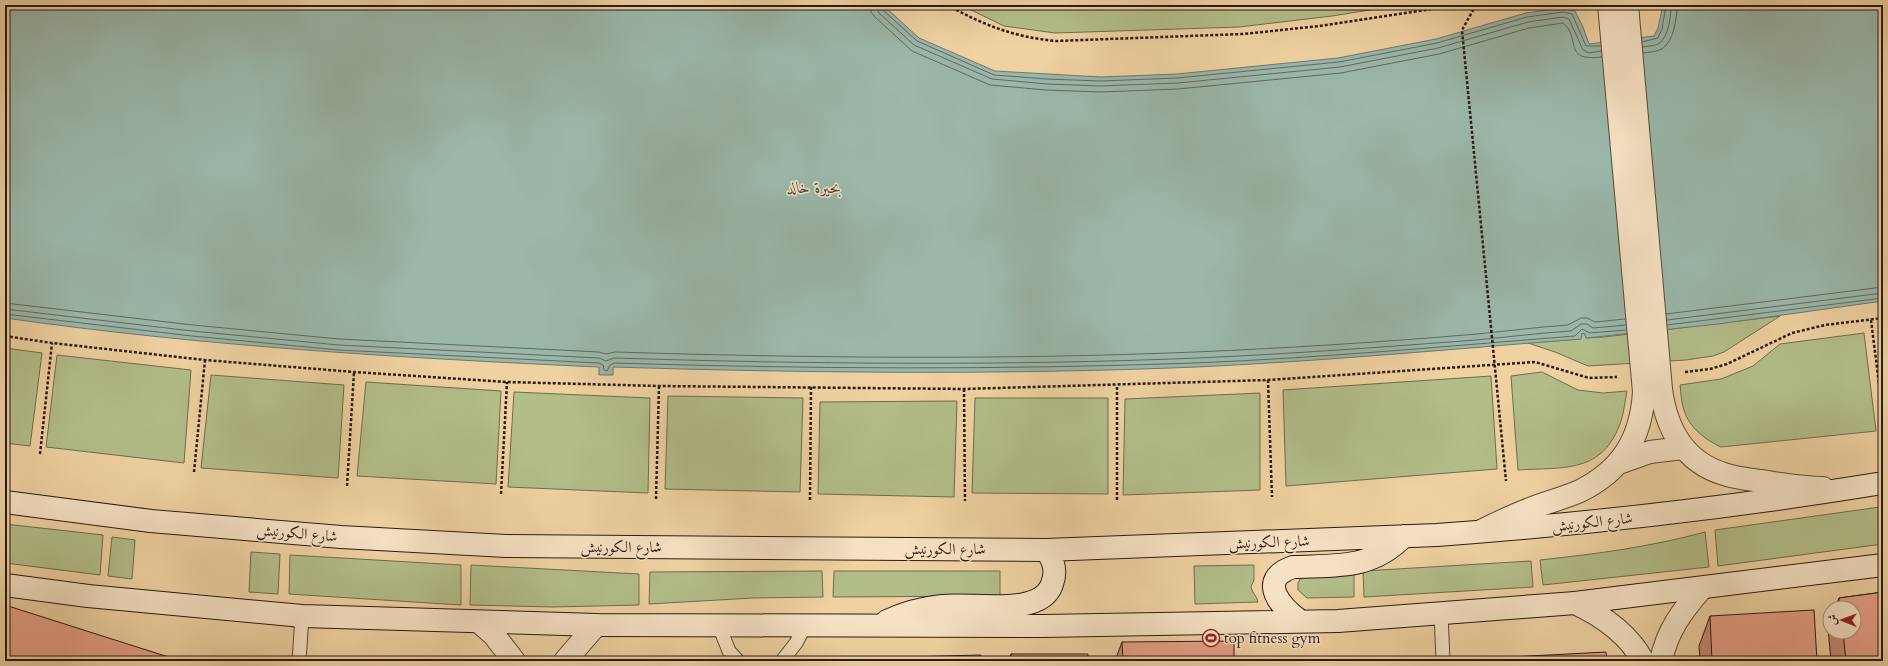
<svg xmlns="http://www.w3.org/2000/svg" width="1888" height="666" font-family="Cardo,Amiri,serif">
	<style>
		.green { fill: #b2bd8a; stroke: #6e6c4e }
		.water { fill: #9ab7aa; stroke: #6d786d }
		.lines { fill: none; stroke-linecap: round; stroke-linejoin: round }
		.shore { stroke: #62685e; stroke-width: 1 }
		.lane-casing { stroke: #5a4836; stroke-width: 15 }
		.street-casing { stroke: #5a4836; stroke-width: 24 }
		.secondary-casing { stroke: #291a12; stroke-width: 24 }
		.path { stroke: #291a12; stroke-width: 2.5; stroke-dasharray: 3 2; stroke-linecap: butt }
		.lane { stroke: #f5e1c3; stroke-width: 13 }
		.street { stroke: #f5e1c3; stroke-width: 22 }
		.secondary { stroke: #f5e1c3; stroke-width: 22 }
		.wall { fill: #c68a76; stroke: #291a12 }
		.building { fill: #e6a089; stroke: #291a12 }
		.labels { text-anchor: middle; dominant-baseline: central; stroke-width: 3; stroke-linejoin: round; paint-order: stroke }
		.street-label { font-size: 15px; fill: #291a12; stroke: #f5e1c3 }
		.poi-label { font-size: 15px; fill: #291a12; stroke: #f5e1c3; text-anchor: start }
		.water-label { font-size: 16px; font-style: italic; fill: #4b4940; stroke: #f5e1c3 }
	</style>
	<rect width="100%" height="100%" fill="#efd1a2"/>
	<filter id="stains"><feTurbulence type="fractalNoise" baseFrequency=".005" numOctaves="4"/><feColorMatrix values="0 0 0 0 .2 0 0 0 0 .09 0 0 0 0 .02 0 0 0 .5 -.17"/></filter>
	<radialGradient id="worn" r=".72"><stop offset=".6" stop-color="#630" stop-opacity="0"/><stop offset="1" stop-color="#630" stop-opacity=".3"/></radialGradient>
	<!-- green -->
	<path class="green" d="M 961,5 L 1401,5 L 1332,16 L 1239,27 L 1055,33 L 1004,26 Z
		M 1780,316 L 1724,352 L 1713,356 L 1686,360 L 1588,366 L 1555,352 L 1528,343 L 1580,339 L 1582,333 L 1585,334 L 1586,338 L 1604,337 Z
		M 1864,333 L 1876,431 L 1721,447 C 1706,440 1689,428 1684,410 C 1681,402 1681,393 1680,385 L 1721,379 L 1753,366 L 1780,344 Z
		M 5,348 L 42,353 L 30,446 L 5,443 Z
		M 57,355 L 191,370 L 184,463 L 46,447 Z
		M 1542,372 L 1578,390 L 1603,393 L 1627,391 C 1625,401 1624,412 1621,421 C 1603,474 1564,467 1518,470 L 1511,376 Z
		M 211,375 L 344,385 L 338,478 L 201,468 Z
		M 1491,376 L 1497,469 L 1286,486 L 1283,390 Z
		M 366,382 L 501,391 L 496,484 L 357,476 Z
		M 514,392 L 650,398 L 648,493 L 508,487 Z
		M 1260,393 L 1260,490 L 1123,495 L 1125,399 Z
		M 668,396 L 803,398 L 800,492 L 665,489 Z
		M 975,398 L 1108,398 L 1108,494 L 972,493 Z
		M 957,401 L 954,497 L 818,494 L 820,402 Z
		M 1880,507 L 1883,529 L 1883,544 L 1718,566 L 1715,530 Z
		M 5,524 L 103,535 L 100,575 L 5,563 Z
		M 1705,532 L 1709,567 L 1543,585 L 1540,560 C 1596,554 1650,547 1705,532 Z
		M 112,537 L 135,540 L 132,579 L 108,576 Z
		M 251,552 L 280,554 L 278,594 L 249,592 Z
		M 290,555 L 461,565 L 461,605 L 289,594 Z
		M 1531,561 L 1533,587 L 1364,597 L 1363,571 Z
		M 471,565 L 639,574 L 639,605 L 553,607 L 470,605 Z
		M 1254,565 L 1254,580 L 1251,587 C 1252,593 1257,596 1258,602 L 1195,604 L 1194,566 Z
		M 822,571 L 823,597 L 753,598 L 649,604 L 650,572 Z
		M 834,571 L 1000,571 L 1000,596 L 833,597 Z
		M 1354,573 L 1354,597 L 1307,598 L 1298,590 L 1298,583 L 1302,576 Z"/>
	<!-- water -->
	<path class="water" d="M 5,5 L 883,5 L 919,38 L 995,71 L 1101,77 L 1177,74 L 1338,58 L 1436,39 L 1526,13 L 1562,8 L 1575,11 L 1583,27 L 1589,44 L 1654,36 L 1658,28 L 1663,5 L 1883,5 L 1883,301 L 1718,324 L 1586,338 L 1585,334 L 1582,333 L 1581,339 C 1453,349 1325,361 1197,367 C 1003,375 807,373 613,367 L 613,375 L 599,375 L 599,367 C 400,358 202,346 5,318 Z"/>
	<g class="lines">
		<!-- shore -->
		<path class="shore" d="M 870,5 L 871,12 L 875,17 L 912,51 L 990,85 L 1046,90 L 1101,92 L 1178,89 L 1341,73 L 1439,54 L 1529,28 L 1563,23 C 1582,38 1561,62 1602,57
			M 876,5 L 879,13 L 914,45 L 992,79 L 1047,84 L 1100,86 L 1178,83 L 1340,67 L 1438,48 L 1528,22 L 1563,17 L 1569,19 L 1583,50 L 1589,53 L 1601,51
			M 881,5 L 883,10 L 917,41 L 994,75 L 1047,79 L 1101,81 L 1177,78 L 1339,62 L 1437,43 L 1527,17 L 1563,12 L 1572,14 L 1586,46 L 1601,46
			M 1642,42 L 1658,38 L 1662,29 L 1666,5
			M 1643,47 C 1648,46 1654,46 1658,44 C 1669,38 1671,15 1671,5
			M 1643,53 C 1649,52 1656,52 1662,49 C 1674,41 1677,18 1677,5
			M 5,303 L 193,325 L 339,339 L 599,352 L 606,354 L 615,352 C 808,358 1002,360 1195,352 C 1289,348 1383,342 1477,334 C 1508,331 1538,327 1568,325 L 1581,318 L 1587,318 L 1595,322 L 1625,319
			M 5,309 L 192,331 L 339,345 L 599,358 L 606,361 L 614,358 C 808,364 1004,366 1197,358 C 1290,354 1383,347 1476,340 C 1508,337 1539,333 1571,331 L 1581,324 L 1587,324 L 1593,328 L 1626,325
			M 5,314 L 192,336 L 339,350 L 599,363 L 603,365 L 604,370 L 607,371 L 610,365 L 614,363 C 807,369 1001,370 1194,363 C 1321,358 1448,346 1575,336 L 1582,329 L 1590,333 L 1626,330
			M 1666,314 L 1883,287
			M 1667,320 L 1883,293
			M 1667,325 L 1883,298"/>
		<!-- lane casing -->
		<g class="lane-casing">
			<path id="lane" d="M 1441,613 L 1443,661
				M 719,626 L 729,651 L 738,661
				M 299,661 L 302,616
				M 782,661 L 796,643 L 805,626"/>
		</g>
		<!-- street casing -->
		<g class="street-casing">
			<path id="street" d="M 1627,5 L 1661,389 C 1666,428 1684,462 1724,474 C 1735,478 1748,479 1760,481 C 1781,484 1802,488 1823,488
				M 1619,463 L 1650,452 L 1683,448
				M 1481,531 C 1495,524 1510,517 1525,511 C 1543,503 1562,499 1580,491 C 1622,470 1641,439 1644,392 L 1609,5
				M 1575,603 C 1603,616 1628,633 1643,661
				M 479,622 L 494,635 L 514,661
				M 565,661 L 596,625
				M 1661,661 C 1667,631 1682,611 1702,588"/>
		</g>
		<!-- secondary casing -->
		<g class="secondary-casing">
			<path id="secondary" d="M 5,502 L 151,521 L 341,537 L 506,546 L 1046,550 L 1437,535 C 1587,524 1735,507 1883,483
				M 5,585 L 88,596 L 302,616 L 596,625 L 1043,626 L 1338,621 L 1575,603 L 1883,565
				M 887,621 C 904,613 923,608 942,606 C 971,602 1041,618 1052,584 C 1057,571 1054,561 1046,550
				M 1300,621 C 1281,607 1256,580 1293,567 C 1336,565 1371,570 1404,536"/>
		</g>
		<!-- path -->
		<path class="path" d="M 947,5 C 984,25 1013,37 1056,41 L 1243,34 L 1320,26 L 1458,5
			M 1476,5 L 1462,30 L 1506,481
			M 1871,320 L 1883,416
			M 5,336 L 52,343 L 205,360 L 354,372 L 507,382 L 659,386 L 964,389 L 1268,380 L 1535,362 L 1589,378 L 1617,377
			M 1685,372 L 1710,369 L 1727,364 L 1792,333 L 1825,325 L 1883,318
			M 1268,380 L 1272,497
			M 964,389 L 965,501
			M 40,454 L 52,343
			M 194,472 L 205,360
			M 347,486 L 354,372
			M 501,494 L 507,382
			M 656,499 L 659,386
			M 810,500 L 811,387
			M 1117,500 L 1117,385"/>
		<!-- lane -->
		<use href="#lane" class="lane"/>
		<!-- street -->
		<use href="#street" class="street"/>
		<!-- secondary -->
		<use href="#secondary" class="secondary"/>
	</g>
	<!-- wall -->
	<path class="wall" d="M 1883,592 L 1883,661 L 1831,661 L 1828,628 L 1830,621 L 1830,632 L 1854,632 L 1854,608 L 1835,608 L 1839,598 Z
		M 1710,616 L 1817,661 L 1700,661 L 1699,646 Z
		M 1122,642 L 1234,661 L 1115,661 Z
		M 1011,654 L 1088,661 L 1008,661 Z"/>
	<!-- building -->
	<path class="building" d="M 1883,592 L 1883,661 L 1846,661 L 1843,632 L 1854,632 L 1854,608 L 1840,608 L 1839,598 Z
		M 5,605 L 181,661 L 5,661 Z
		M 1814,610 L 1817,661 L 1712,661 L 1710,616 Z
		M 1234,641 L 1234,661 L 1123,661 L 1122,642 Z
		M 1606,652 L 1607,661 L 1512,661 L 1511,657 Z
		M 1011,654 L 1088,654 L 1088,661 L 1011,661 Z
		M 981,655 L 981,661 L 872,661 L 872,658 Z"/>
	<!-- icons -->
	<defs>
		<g id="stadium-ring" transform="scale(0.9)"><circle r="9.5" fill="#f5e1c3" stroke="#8f2418" stroke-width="1.5"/><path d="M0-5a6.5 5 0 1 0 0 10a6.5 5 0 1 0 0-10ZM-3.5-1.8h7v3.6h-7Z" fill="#8f2418"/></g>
	</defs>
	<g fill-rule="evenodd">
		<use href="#stadium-ring" x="1211" y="638"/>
	</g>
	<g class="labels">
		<!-- street labels -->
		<g class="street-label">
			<text transform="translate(1592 522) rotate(-6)">شارع الكورنيش</text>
			<text transform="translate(297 533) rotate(5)">شارع الكورنيش</text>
			<text transform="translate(1269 542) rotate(-2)">شارع الكورنيش</text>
			<text x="621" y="547">شارع الكورنيش</text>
			<text x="945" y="549">شارع الكورنيش</text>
		</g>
		<!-- poi labels -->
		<g class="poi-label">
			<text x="1224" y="638">top fitness gym</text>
		</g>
		<!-- water labels -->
		<g class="water-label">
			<text x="814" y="188">بحيرة خالد</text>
		</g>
	</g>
	<!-- margin -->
	<rect width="1888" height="666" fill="none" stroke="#efd1a2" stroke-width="20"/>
	<rect x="6" y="6" width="1876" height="654" fill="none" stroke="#291a12" stroke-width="2"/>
	<rect x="10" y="10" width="1868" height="646" fill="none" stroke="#291a12"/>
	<!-- north arrow -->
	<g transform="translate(1842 620) rotate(271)"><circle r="19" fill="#f5e1c3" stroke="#a3917c"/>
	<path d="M0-3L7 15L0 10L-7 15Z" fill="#8f2418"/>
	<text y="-6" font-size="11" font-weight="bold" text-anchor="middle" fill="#291a12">ش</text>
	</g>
	<rect width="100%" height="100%" filter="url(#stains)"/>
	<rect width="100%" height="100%" fill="url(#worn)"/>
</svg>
